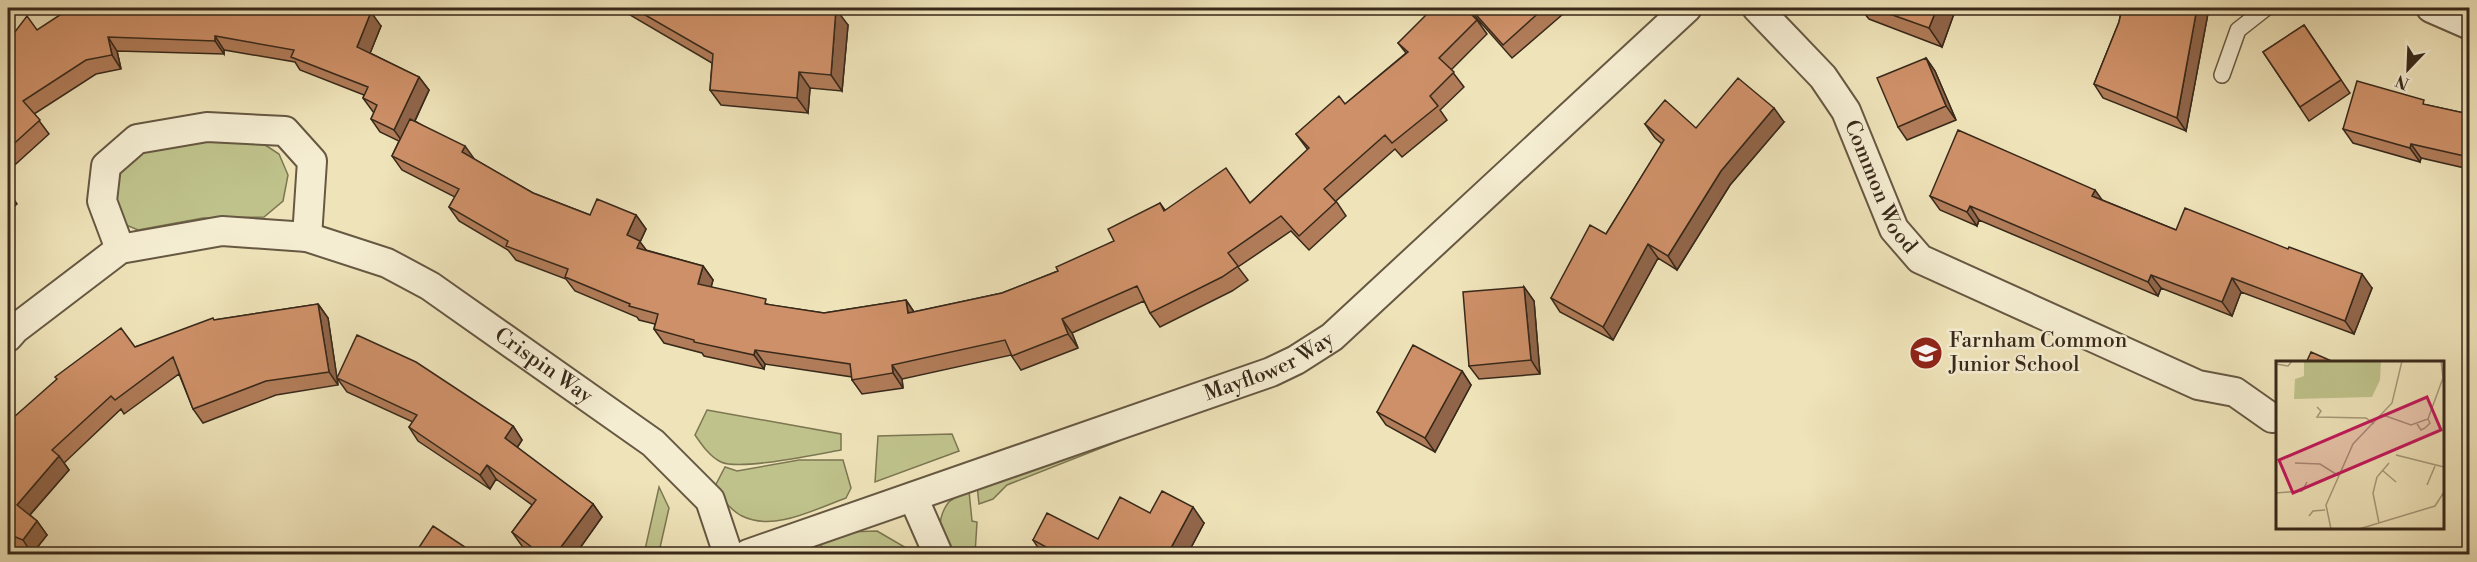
<svg xmlns="http://www.w3.org/2000/svg" width="2477" height="562" font-family="'Libre Bodoni',serif">
	<style>
		.green { fill: #bfc28b; stroke: #7c7652; stroke-width: 1.5 }
		.lines { fill: none; stroke-linecap: round; stroke-linejoin: round }
		.service-casing { stroke: #665842; stroke-width: 18 }
		.minor-casing { stroke: #665842; stroke-width: 32 }
		.service { stroke: #f5edd2; stroke-width: 15 }
		.minor { stroke: #f5edd2; stroke-width: 28 }
		.wall { fill: #b17c59; stroke: #38291a; stroke-width: 1.5 }
		.shaded-wall { fill: #906549; stroke: #38291a; stroke-width: 1.5 }
		.building { fill: #ce9068; stroke: #38291a; stroke-width: 1.5 }
		.labels { text-anchor: middle; dominant-baseline: central; stroke-width: 5; stroke-linejoin: round; paint-order: stroke }
		.street-label { font-size: 21px; fill: #38291a; stroke: #f5edd2 }
		.poi-label { font-size: 21px; fill: #38291a; stroke: #f5edd2; text-anchor: start }
		.inset-road { fill: none; stroke: #a69979; stroke-width: 1.5 }
		.view { fill: #c2185b; fill-opacity: 0.15; stroke: #c2185b; stroke-width: 3 }
		.inset-edge { fill: none; stroke: #38291a; stroke-width: 3 }
	</style>
	<rect width="100%" height="100%" fill="#efe3b9"/>
	<filter id="stains"><feTurbulence type="fractalNoise" baseFrequency=".00333" numOctaves="4"/><feColorMatrix values="0 0 0 0 .2 0 0 0 0 .09 0 0 0 0 .02 0 0 0 .5 -.17"/></filter>
	<radialGradient id="worn" r=".72"><stop offset=".6" stop-color="#630" stop-opacity="0"/><stop offset="1" stop-color="#630" stop-opacity=".3"/></radialGradient>
	<!-- green -->
	<path class="green" d="M 259,141 L 279,154 L 288,175 L 283,201 L 264,217 L 203,218 L 138,230 L 114,220 L 111,168 L 137,151 L 194,142 Z
		M 707,410 L 841,434 L 841,450 C 817,454 740,471 721,462 C 710,457 702,445 695,435 Z
		M 952,434 L 959,451 L 875,482 L 878,436 Z
		M 1112,438 L 1119,441 L 1007,485 L 993,499 L 979,504 L 977,485 Z
		M 799,460 L 843,460 L 851,488 L 846,498 C 815,509 774,532 742,516 C 731,511 722,498 713,490 L 725,467 L 737,471 Z
		M 659,487 L 669,508 L 659,552 L 644,554 Z
		M 969,491 L 972,521 L 977,522 L 975,554 L 945,554 C 938,539 937,518 948,503 C 952,498 963,494 969,491 Z
		M 877,531 L 908,549 L 910,554 L 825,554 L 820,543 L 847,532 Z"/>
	<g class="lines">
		<!-- service casing -->
		<g class="service-casing">
			<path id="service" d="M 2222,75 L 2238,30 L 2266,8"/>
		</g>
		<!-- minor casing -->
		<g class="minor-casing">
			<g id="minor">
				<path id="s1" d="M 1757,8 L 1823,77 L 1846,111 L 1894,229 L 1920,259 L 2198,385 L 2235,392 L 2272,418"/>
				<path d="M 2431,8 L 2470,25"/>
				<path d="M 120,249 L 102,201 L 106,166 L 137,139 L 207,127 L 285,131 L 312,161 L 307,237"/>
				<path id="s2" d="M 8,337 L 15,329 L 120,249 L 222,231 L 307,237 L 387,263 L 430,286 L 653,443 L 710,500 L 728,554"/>
				<path d="M 913,497 L 938,554"/>
				<path id="s3" d="M 748,554 L 1271,372 L 1296,360 L 1332,337 L 1687,8"/>
			</g>
		</g>
		<!-- service -->
		<use href="#service" class="service"/>
		<!-- minor -->
		<use href="#minor" class="minor"/>
	</g>
	<!-- wall -->
	<path class="wall" d="M 624,8 L 813,8 L 848,25 L 842,91 L 810,88 L 808,113 L 721,105 L 710,90 L 712,63 L 630,15 Z
		M 853,8 L 867,8 L 856,12 Z
		M 1469,8 L 1570,8 L 1512,58 L 1474,15 Z
		M 1860,8 L 1956,8 L 1942,47 L 1869,19 Z
		M 2122,8 L 2209,8 L 2186,131 L 2103,98 L 2094,84 L 2119,22 Z
		M 1454,14 L 1477,20 L 1487,34 L 1451,70 L 1464,87 L 1440,110 L 1447,120 L 1402,157 L 1395,149 L 1336,201 L 1346,216 L 1309,250 L 1291,231 L 1238,267 L 1248,280 L 1232,291 L 1160,327 L 1150,313 L 1144,301 L 1072,333 L 1078,348 L 1021,370 L 1011,355 L 902,379 L 903,388 L 862,394 L 852,380 L 852,377 L 765,364 L 764,369 L 704,356 L 702,353 L 664,343 L 654,329 L 655,324 L 639,320 L 637,317 L 575,291 L 566,279 L 516,260 L 508,250 L 459,221 L 449,207 L 455,197 L 402,170 L 392,156 L 399,141 L 380,132 L 371,119 L 374,113 L 363,98 L 364,95 L 300,70 L 295,62 L 224,50 L 224,54 L 117,51 L 121,69 L 96,74 L 34,114 L 49,134 L 8,171 L 8,65 L 37,30 L 381,26 L 370,53 L 419,77 L 429,90 L 415,121 L 474,159 L 533,193 L 590,215 L 636,215 L 646,229 L 640,242 L 646,250 L 703,266 L 713,280 L 711,287 L 770,305 L 824,313 L 906,300 L 914,312 L 1002,293 L 1058,271 L 1114,241 L 1160,203 L 1165,210 L 1250,203 L 1308,150 L 1296,134 L 1345,104 L 1406,53 L 1398,43 Z
		M 2304,25 L 2350,93 L 2309,121 L 2263,52 Z
		M 1926,58 L 1935,71 L 1956,120 L 1907,140 L 1898,127 Z
		M 2427,105 L 2469,114 L 2469,169 L 2421,158 L 2420,162 L 2353,143 L 2343,129 Z
		M 1784,122 L 1730,185 L 1677,270 L 1658,258 L 1613,340 L 1560,312 L 1551,298 L 1606,234 L 1662,144 L 1655,138 L 1645,124 L 1696,128 Z
		M 8,191 L 17,204 L 8,212 Z
		M 1930,196 L 2102,200 L 2176,230 L 2372,288 L 2354,334 L 2241,292 L 2232,316 L 2161,288 L 2158,296 L 1979,220 L 1977,226 L 1940,210 Z
		M 1524,287 L 1534,301 L 1540,374 L 1479,379 L 1469,366 Z
		M 318,304 L 328,318 L 338,385 L 276,395 L 203,423 L 193,409 L 179,374 L 124,414 L 121,409 L 64,463 L 69,470 L 30,515 L 37,521 L 47,535 L 32,554 L 13,546 L 8,553 L 8,425 L 135,347 L 214,320 Z
		M 1462,371 L 1471,385 L 1435,452 L 1386,425 L 1377,412 Z
		M 337,378 L 513,426 L 522,440 L 517,448 L 593,504 L 602,517 L 575,555 L 533,555 L 522,546 L 512,532 L 532,505 L 496,479 L 490,489 L 418,441 L 409,427 L 413,422 L 347,392 Z
		M 1150,513 L 1204,523 L 1187,555 L 1043,555 L 1033,540 L 1098,539 Z"/>
	<!-- shaded-wall -->
	<path class="shaded-wall" d="M 1937,8 L 1956,8 L 1942,47 L 1929,28 Z
		M 2197,8 L 2209,8 L 2186,131 L 2177,118 Z
		M 836,9 L 848,25 L 842,91 L 831,75 Z
		M 371,12 L 381,26 L 367,61 L 357,47 Z
		M 215,36 L 224,50 L 224,54 L 215,41 Z
		M 108,37 L 117,51 L 121,69 L 112,55 Z
		M 1926,58 L 1935,71 L 1956,120 L 1946,106 Z
		M 799,72 L 810,88 L 808,113 L 797,98 Z
		M 419,77 L 429,90 L 404,144 L 394,130 Z
		M 1774,108 L 1784,122 L 1730,185 L 1677,270 L 1668,256 L 1721,171 Z
		M 2411,144 L 2421,158 L 2420,162 L 2410,148 Z
		M 465,146 L 475,160 L 462,152 Z
		M 2095,190 L 2105,204 L 2092,196 Z
		M 1970,206 L 1979,220 L 1977,226 L 1967,212 Z
		M 636,215 L 646,229 L 640,242 L 650,255 L 637,250 L 627,235 Z
		M 1648,244 L 1658,258 L 1613,340 L 1603,327 Z
		M 703,266 L 713,280 L 708,298 L 698,284 Z
		M 2362,274 L 2372,288 L 2354,334 L 2345,321 Z
		M 2151,275 L 2161,288 L 2158,296 L 2148,282 Z
		M 2232,278 L 2241,292 L 2232,316 L 2222,302 Z
		M 1524,287 L 1534,301 L 1540,374 L 1531,360 Z
		M 906,300 L 916,315 L 908,313 Z
		M 318,304 L 328,318 L 338,385 L 329,372 Z
		M 1062,319 L 1072,333 L 1078,348 L 1068,334 Z
		M 755,350 L 765,364 L 764,369 L 754,355 Z
		M 892,365 L 902,379 L 903,388 L 893,373 Z
		M 1462,371 L 1471,385 L 1435,452 L 1425,438 Z
		M 513,426 L 522,440 L 514,452 L 505,438 Z
		M 59,456 L 69,470 L 26,519 L 17,505 Z
		M 487,465 L 496,479 L 490,489 L 480,475 Z
		M 593,504 L 602,517 L 575,555 L 555,555 Z
		M 1193,507 L 1204,523 L 1187,555 L 1171,548 Z
		M 37,521 L 47,535 L 32,554 L 23,540 Z
		M 8,538 L 13,546 L 8,553 Z"/>
	<!-- building -->
	<path class="building" d="M 78,8 L 359,8 L 371,12 L 357,47 L 419,77 L 394,130 L 371,119 L 377,105 L 363,98 L 368,87 L 291,57 L 294,50 L 215,36 L 215,41 L 108,37 L 112,55 L 86,60 L 23,101 L 40,120 L 8,149 L 8,65 L 11,62 L 8,57 L 8,41 L 27,16 L 37,30 L 69,9 Z
		M 633,8 L 813,8 L 836,9 L 831,75 L 799,72 L 797,98 L 710,90 L 713,54 Z
		M 1433,8 L 1447,8 L 1454,14 L 1462,8 L 1465,8 L 1477,20 L 1439,58 L 1454,72 L 1430,96 L 1438,106 L 1392,143 L 1385,135 L 1324,189 L 1336,202 L 1299,236 L 1281,216 L 1228,253 L 1238,266 L 1222,277 L 1150,313 L 1137,286 L 1062,319 L 1068,334 L 1012,356 L 1005,340 L 892,365 L 893,373 L 852,380 L 850,364 L 755,350 L 754,355 L 694,342 L 694,340 L 654,329 L 658,314 L 629,306 L 630,304 L 565,277 L 568,269 L 506,246 L 508,241 L 449,207 L 459,189 L 392,156 L 410,119 L 465,146 L 462,152 L 533,193 L 590,215 L 597,199 L 636,215 L 627,235 L 640,241 L 637,248 L 703,266 L 698,284 L 766,299 L 765,304 L 824,313 L 906,300 L 908,313 L 1002,293 L 1058,271 L 1056,267 L 1114,241 L 1108,229 L 1160,203 L 1164,211 L 1226,168 L 1250,203 L 1309,148 L 1296,134 L 1339,96 L 1345,104 L 1408,52 L 1398,43 Z
		M 1470,8 L 1544,8 L 1503,45 Z
		M 1873,8 L 1937,8 L 1929,28 Z
		M 2122,8 L 2197,8 L 2177,118 L 2094,84 L 2119,22 Z
		M 2304,25 L 2341,80 L 2300,107 L 2263,52 Z
		M 1926,58 L 1946,106 L 1898,127 L 1877,78 Z
		M 1738,78 L 1774,108 L 1721,171 L 1668,256 L 1648,244 L 1603,327 L 1551,298 L 1590,225 L 1606,234 L 1664,140 L 1645,124 L 1665,100 L 1696,128 Z
		M 2357,81 L 2424,100 L 2423,104 L 2469,114 L 2469,157 L 2411,144 L 2410,148 L 2343,129 Z
		M 1958,130 L 2095,190 L 2092,196 L 2176,230 L 2185,208 L 2288,249 L 2289,247 L 2362,274 L 2345,321 L 2232,278 L 2222,302 L 2151,275 L 2148,282 L 1970,206 L 1967,212 L 1930,196 Z
		M 1524,287 L 1531,360 L 1469,366 L 1463,292 Z
		M 318,304 L 329,372 L 266,381 L 193,409 L 173,357 L 115,400 L 111,396 L 52,450 L 59,456 L 17,505 L 37,521 L 23,540 L 8,534 L 8,425 L 14,417 L 57,379 L 55,377 L 121,328 L 135,347 L 213,318 L 214,320 Z
		M 357,335 L 416,362 L 513,426 L 505,438 L 593,504 L 555,555 L 542,555 L 512,532 L 536,500 L 487,465 L 480,475 L 409,427 L 417,415 L 337,378 Z
		M 1413,345 L 1462,371 L 1425,438 L 1377,412 Z
		M 2311,352 L 2336,363 L 2306,363 Z
		M 2469,387 L 2469,399 L 2465,397 Z
		M 1162,491 L 1193,507 L 1171,548 L 1187,555 L 1061,555 L 1033,540 L 1047,513 L 1098,539 L 1120,497 L 1150,513 Z
		M 433,526 L 477,555 L 414,555 Z"/>
	<!-- icons -->
	<defs>
		<g id="school-disc" transform="scale(1.725)"><circle r="9.5" fill="#8f2418" stroke="#f5edd2"/><path d="M0-5L7-2L0 1L-7-2ZM-4 1L0 2.5L4 1V4Q0 6-4 4Z" fill="#fff"/></g>
	</defs>
	<g fill-rule="evenodd">
		<use href="#school-disc" x="1926" y="353"/>
	</g>
	<g class="labels">
		<!-- street labels -->
		<g class="street-label">
			<text stroke="none"><textPath href="#s1" startOffset="220">Common Wood</textPath></text>
			<text stroke="none"><textPath href="#s3" startOffset="554">Mayflower Way</textPath></text>
			<text stroke="none"><textPath href="#s2" startOffset="603">Crispin Way</textPath></text>
		</g>
		<!-- poi labels -->
		<g class="poi-label">
			<text x="1949" y="341">Farnham Common<tspan x="1949" dy="24">Junior School</tspan></text>
		</g>
	</g>
	<!-- overview -->
	<g transform="translate(2276 361)">
		<rect width="168" height="168" fill="#efe3b9"/>
		<path d="M 28,0 L 105,0 L 104,19 L 96,36 L 18,38 L 19,18 L 28,15 Z" fill="#bfc28b"/>
		<path class="inset-road" d="M 0,3 L 12,5 L 16,0M 41,46 L 45,50 L 41,56 L 90,57 L 98,63M 107,54 L 135,64 L 152,58 L 167,17 L 165,0M 141,63 L 145,69 L 149,67 L 154,62 L 152,58M 120,94 L 168,106M 19,102 L 44,103 L 63,115M 106,109 L 120,121M 151,124 L 159,105M 0,132 L 26,130 L 31,121M 33,155 L 37,150 L 49,149M 103,162 L 97,132 L 101,116 L 113,102M 55,168 L 50,144 L 77,83 L 116,42 L 126,0M 83,168 L 159,145 L 168,131"/>
		<path class="view" d="M 151,36 L 165,69 L 17,132 L 3,99 Z"/>
		<rect width="168" height="168" class="inset-edge"/>
	</g>
	<!-- margin -->
	<rect width="2477" height="562" fill="none" stroke="#efe3b9" stroke-width="30"/>
	<rect x="9" y="9" width="2459" height="544" fill="none" stroke="#38291a" stroke-width="3"/>
	<rect x="15" y="15" width="2447" height="532" fill="none" stroke="#38291a" stroke-width="1.5"/>
	<!-- north arrow -->
	<g transform="translate(2408 69) rotate(203)" stroke="#f5edd2" stroke-width="4.5" paint-order="stroke">
	<path d="M0-4.5L10 22L0 15L-10 22Z" fill="#38291a"/>
	<text y="-9" font-size="16" font-weight="bold" text-anchor="middle" fill="#38291a">N</text>
	</g>
	<rect width="100%" height="100%" filter="url(#stains)"/>
	<rect width="100%" height="100%" fill="url(#worn)"/>
</svg>
